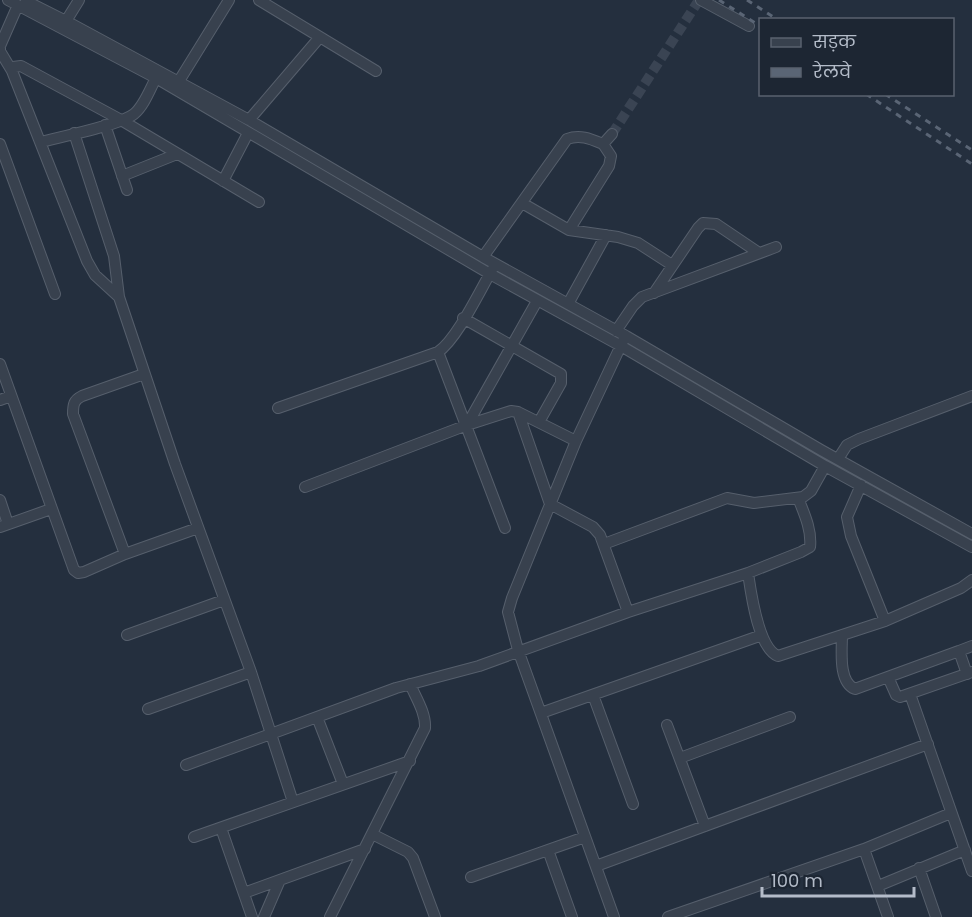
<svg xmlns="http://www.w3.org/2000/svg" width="972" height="917" font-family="Poppins,'Noto Sans Devanagari',sans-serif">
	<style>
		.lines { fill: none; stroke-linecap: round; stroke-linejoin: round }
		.minor-tunnel { stroke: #3a4453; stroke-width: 10; stroke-dasharray: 10 5; stroke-linecap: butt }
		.minor-casing { stroke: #565f6c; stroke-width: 12 }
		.minor { stroke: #38414e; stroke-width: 10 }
		.rail { stroke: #5a6575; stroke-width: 3; stroke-dasharray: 6 6; stroke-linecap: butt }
	</style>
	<rect width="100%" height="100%" fill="#242f3e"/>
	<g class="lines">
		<!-- minor-tunnel -->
		<path class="minor-tunnel" d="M 612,134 L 699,0"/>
		<!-- minor casing -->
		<g class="minor-casing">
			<path id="minor" d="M 8,0 L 156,78 L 490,274 L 621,346 L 825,466 L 972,547
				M 259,0 L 376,71
				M 701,0 L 749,26
				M 26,1 L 66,21 L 249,120 L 483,257 L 626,336 L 821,450 L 972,534
				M 66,21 L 79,0
				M 12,71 L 0,51 L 0,46 L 18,5
				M 179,81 L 229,0
				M 249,120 L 320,37
				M 105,125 L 127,190
				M 74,133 L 114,256 L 119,297
				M 40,142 C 61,137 120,125 134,114 C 144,106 150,89 156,78
				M 0,144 L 55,294
				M 122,176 L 177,154
				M 223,181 L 248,133
				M 259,202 L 121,120 L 21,66 L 13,67 L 12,71 L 87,261 L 95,275 L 119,297 L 175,464 L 251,672 L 293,802
				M 522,203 L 569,230 L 618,237 L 638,243 L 672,265
				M 569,230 L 609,166 L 611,156 L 603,144
				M 483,257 L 567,139 C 580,134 591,139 603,144 L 612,134
				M 654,293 L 698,228 L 703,223 L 716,224 L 759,253
				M 568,304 L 606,235
				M 463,318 L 561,374 L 561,383 L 539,422
				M 616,331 L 633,306 L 642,297 L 776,247
				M 438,352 L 505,528
				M 0,364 L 74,570 L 78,573 L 84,572 L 125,554 L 198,528
				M 0,400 L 11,396
				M 278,408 L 438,352 C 457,339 479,292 492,270
				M 518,412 L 550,504 L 593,527 L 600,535 L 628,612
				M 467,425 L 537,301
				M 838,459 L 847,445 L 859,439 L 972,396
				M 861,485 L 847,517 L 851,536 L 885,621
				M 305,487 L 467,425 L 511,411 L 518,412 L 576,441
				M 0,500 L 8,524
				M 0,527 L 51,509
				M 604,544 L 727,498 L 754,503 L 803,497 L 811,491 L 825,466
				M 125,554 L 73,414 C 73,404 74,400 82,396 L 144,374
				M 748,573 C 751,593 758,648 778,656 L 885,621 L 961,588 L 972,580
				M 127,635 L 224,600
				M 842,635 C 842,650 838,682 855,689 L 959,651
				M 967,674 L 959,651 L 972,646
				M 888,677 L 896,695 L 900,697 L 972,672
				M 910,694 L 972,871
				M 593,695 L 633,804
				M 148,709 L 251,672
				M 541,713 L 762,635
				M 317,717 L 343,784
				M 667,725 L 705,826
				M 680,758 L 790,717
				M 186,765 L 396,688 L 479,666 L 628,612 L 748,573 L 801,552 L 810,547 C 812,530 804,513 798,498
				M 221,828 L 252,917
				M 372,834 L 408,852 L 413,858 L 435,917
				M 194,837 L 410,761
				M 548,850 L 572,917
				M 596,866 L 928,744
				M 919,868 L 936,917
				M 471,877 L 585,837
				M 878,886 L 965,850
				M 244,893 L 365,849
				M 264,917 L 280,880
				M 330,917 L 425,728 C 426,713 416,698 410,684
				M 614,917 L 518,650 L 508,612 L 512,598 L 576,441 L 623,341
				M 668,917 L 864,849
				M 888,917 L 864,849 L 951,813"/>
		</g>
		<!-- minor -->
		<use href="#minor" class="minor"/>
		<!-- rail -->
		<path class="rail" d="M 719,0 L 760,26
			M 747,0 L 778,20
			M 866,94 L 972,164
			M 885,94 L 972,150"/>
	</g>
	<!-- legend -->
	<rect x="759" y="18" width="195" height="78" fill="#1d2633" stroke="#59626f" stroke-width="1.5"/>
	<rect x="771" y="38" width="30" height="9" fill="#38414e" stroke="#59626f" stroke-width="1.5"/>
	<text x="813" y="48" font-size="18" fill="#b4bcc9">सड़क</text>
	<rect x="771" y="68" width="30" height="9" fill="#5a6575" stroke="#59626f" stroke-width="1.5"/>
	<text x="813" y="78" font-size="18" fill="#b4bcc9">रेलवे</text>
	<!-- scale -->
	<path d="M762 887v9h152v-9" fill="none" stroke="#b4bcc9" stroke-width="3"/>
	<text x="771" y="887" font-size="18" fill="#b4bcc9" stroke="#1d2633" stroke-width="4.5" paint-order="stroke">100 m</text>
</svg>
